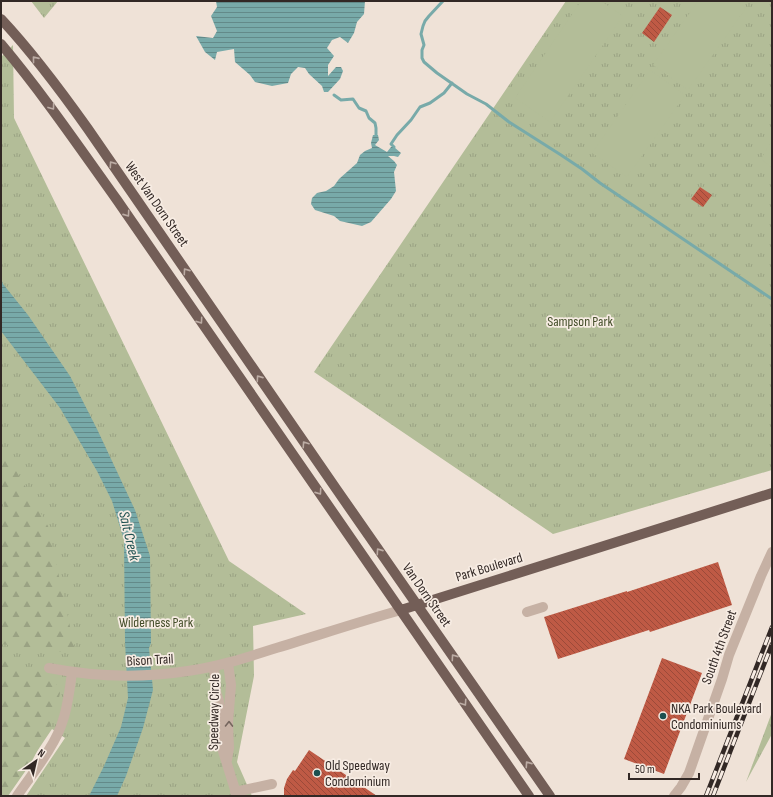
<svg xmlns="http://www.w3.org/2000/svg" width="773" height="797" font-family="'Sofia Sans Condensed',sans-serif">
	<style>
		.grass { fill: url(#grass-tufts) }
		.forest { fill: url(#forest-firs) }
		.pitch { fill: #b3bd98 }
		.water { fill: url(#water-rules) }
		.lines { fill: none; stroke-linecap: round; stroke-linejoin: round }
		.stream { stroke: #78aaa9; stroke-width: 3 }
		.building { fill: url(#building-back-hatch) }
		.minor { stroke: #c6b1a4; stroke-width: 10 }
		.major { stroke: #735e57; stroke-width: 10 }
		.rail-casing { stroke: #322825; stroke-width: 4.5 }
		.rail { stroke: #f7ece3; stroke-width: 3; stroke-dasharray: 9; stroke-linecap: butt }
		.oneway { stroke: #bcaca4 }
		.oneway2 { stroke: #75665e }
		.poi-dot { fill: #1d5050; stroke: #f7ece3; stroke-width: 1.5 }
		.labels { text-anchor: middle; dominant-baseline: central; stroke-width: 3.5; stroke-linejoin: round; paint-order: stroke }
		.street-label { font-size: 14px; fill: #322825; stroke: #f7ece3 }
		.park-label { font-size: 14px; fill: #444e2a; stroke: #f7ece3 }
		.poi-label { font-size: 14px; fill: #322825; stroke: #f7ece3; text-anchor: start }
		.water-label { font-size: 15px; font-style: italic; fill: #1d5050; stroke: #f7ece3 }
	</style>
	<defs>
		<pattern id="grass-tufts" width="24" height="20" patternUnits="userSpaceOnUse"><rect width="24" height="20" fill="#b3bd98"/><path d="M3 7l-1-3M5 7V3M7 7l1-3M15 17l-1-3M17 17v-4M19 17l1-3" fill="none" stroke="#9aa283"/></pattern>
		<pattern id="forest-firs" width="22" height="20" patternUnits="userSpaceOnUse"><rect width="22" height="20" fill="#b3bd98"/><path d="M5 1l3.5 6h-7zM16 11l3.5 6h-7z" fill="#9aa283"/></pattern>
		<pattern id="water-rules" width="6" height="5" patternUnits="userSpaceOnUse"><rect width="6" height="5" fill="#78aaa9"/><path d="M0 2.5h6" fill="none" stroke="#638a89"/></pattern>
		<pattern id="building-back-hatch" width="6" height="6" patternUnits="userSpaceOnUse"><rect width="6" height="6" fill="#bf5a45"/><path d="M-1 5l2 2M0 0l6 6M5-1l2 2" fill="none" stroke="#9c4a39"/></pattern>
	</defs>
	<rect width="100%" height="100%" fill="#efe2d7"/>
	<!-- grass -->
	<path class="grass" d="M 31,1 L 58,1 L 44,18 Z
		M 566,1 L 772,1 L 772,470 L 553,534 L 314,372 Z
		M 13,45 L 14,118 L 229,561 L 306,614 L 253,626 L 254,676 L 237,762 L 252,796 L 26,796 L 65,738 L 52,729 L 7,796 L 1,796 L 1,57 Z
		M 772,712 L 772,734 L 746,782 Z"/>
	<!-- forest -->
	<path class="forest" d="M 1,444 L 48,526 L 76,654 L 1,644 L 1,510 L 5,508 L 1,495 Z
		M 1,660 L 53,676 L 60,693 L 55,716 L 31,763 L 8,796 L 1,796 Z"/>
	<!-- pitch -->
	<path class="pitch" d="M 581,1 L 601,1 L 623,16 L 550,122 L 515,98 Z
		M 698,1 L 737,1 L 746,8 L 688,90 L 653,65 Z
		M 650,70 L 685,95 L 627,177 L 592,153 Z
		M 772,140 L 772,168 L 761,159 Z"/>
	<!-- water -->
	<path class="water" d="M 216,1 L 365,1 L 364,14 L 357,22 L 354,33 L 348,43 L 340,37 L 332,40 L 327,48 L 334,56 L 328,65 L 328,76 L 336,67 L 341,67 L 343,71 L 340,79 L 328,92 L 324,92 L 322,86 L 309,74 L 305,68 L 298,67 L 291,74 L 288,83 L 272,86 L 255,82 L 250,75 L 235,62 L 234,49 L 217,52 L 215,60 L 205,52 L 196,36 L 213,38 L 217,31 L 211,16 L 217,7 Z
		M 373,135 L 378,135 L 379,140 L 375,145 L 387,152 L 391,147 L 394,147 L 401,153 L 398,157 L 394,156 L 388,156 L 394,161 L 397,165 L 394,172 L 396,191 L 391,199 L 371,222 L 362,226 L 340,221 L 334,216 L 315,210 L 311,204 L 312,198 L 317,193 L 326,191 L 334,186 L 339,179 L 357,163 L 360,155 L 365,151 L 372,148 L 371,143 Z
		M 1,278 L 3,284 L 28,315 L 70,376 L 97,429 L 135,510 L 150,556 L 151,643 L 149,648 L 153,690 L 143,728 L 126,776 L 117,796 L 89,796 L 104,766 L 121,727 L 128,698 L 125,642 L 124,540 L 112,501 L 97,471 L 60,408 L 1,331 Z"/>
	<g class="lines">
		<!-- stream -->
		<path class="stream" d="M 443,1 L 429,16 L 425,21 L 423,26 L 421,34 L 424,45 L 422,50 L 422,58 L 424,62 L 437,73 L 467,94 L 486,104 L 509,122 L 561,155 L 582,169 L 600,183 L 772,299
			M 334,95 L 341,100 L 353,99 L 359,108 L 366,111 L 369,118 L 375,123 L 376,128 L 376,135
			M 394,147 L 391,144 L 397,135 L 411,120 L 420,107 L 430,103 L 444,93 L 452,83"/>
	</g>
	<!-- building -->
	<path class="building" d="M 660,7 L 672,15 L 654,42 L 642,33 Z
		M 700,187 L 712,195 L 703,207 L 691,199 Z
		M 718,562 L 732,605 L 650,632 L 649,630 L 558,659 L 544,617 L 627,591 L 627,592 Z
		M 662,658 L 702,673 L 664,774 L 624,759 Z
		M 309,750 L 377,796 L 284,796 L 284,788 L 287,779 L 293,770 L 295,771 Z"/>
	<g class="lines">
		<!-- minor -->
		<path class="minor" d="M 527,612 L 543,607
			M 214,666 L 216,692 L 219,701 L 222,748 L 237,796
			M 49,668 C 95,677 142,678 188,671 C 217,667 245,658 273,649 C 316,636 358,622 401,610
			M 227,760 L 229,748 L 228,723 L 231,685 L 228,663
			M 235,792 L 272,784
			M 17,796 C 32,774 56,745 63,720 C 68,705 70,688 72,672
			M 674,796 L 681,787 L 689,773 L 722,679 L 729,655 L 761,576 L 772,552"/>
		<!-- major -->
		<path class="major" d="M 1,19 C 33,53 61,91 88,129 L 337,490 L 550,796
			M 1,44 C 43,94 79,147 117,200 L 529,796
			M 401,610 L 772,493"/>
		<!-- rail casing -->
		<g class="rail-casing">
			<path id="rail" d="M 706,796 L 772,627
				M 713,796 L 772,644"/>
		</g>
		<!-- rail -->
		<use href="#rail" class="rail"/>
	</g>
	<!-- one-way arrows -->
	<defs><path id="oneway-chevron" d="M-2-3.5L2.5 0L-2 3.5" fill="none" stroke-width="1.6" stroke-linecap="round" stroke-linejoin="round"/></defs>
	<g class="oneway">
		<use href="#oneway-chevron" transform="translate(35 59) rotate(-129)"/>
		<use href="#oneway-chevron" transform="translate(52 107) rotate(54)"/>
		<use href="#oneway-chevron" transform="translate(112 164) rotate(-125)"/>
		<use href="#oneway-chevron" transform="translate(127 214) rotate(55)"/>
		<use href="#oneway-chevron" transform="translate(186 271) rotate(-125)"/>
		<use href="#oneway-chevron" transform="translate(200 321) rotate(55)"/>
		<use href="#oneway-chevron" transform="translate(259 378) rotate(-125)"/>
		<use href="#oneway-chevron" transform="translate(305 444) rotate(-124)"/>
		<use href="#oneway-chevron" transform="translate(319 492) rotate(55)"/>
		<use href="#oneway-chevron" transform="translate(379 551) rotate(-125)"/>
		<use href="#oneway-chevron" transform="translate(454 657) rotate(-125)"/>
		<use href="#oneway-chevron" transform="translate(464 703) rotate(56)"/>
		<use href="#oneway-chevron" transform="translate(528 764) rotate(-125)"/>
	</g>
	<use class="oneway2" href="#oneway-chevron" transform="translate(229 724) rotate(-89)"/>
	<!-- markers -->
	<g class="poi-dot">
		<circle cx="663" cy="716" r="4"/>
		<circle cx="317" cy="773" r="4"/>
	</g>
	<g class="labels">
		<!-- street labels -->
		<g class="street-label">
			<text transform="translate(157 204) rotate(55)">West Van Dorn Street</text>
			<text transform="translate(489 567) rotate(-17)">Park Boulevard</text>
			<text transform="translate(427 595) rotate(55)">Van Dorn Street</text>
			<text transform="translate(719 647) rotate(-70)">South 4th Street</text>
			<text transform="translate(150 660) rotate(-3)">Bison Trail</text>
			<text transform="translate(214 712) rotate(-89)">Speedway Circle</text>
		</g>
		<!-- park labels -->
		<g class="park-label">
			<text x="580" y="321">Sampson Park</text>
			<text x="156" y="622">Wilderness Park</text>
		</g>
		<!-- poi labels -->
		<g class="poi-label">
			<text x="671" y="708">NKA Park Boulevard<tspan x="671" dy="16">Condominiums</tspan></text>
			<text x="325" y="765">Old Speedway<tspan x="325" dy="16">Condominium</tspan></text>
		</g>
		<!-- water labels -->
		<g class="water-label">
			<text transform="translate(129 536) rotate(77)">Salt Creek</text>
		</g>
	</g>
	<!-- border -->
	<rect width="773" height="797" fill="none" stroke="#322825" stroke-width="4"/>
	<!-- north arrow -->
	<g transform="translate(36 761) rotate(34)" stroke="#f7ece3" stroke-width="3" paint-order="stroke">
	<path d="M0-3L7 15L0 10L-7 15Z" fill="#322825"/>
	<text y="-6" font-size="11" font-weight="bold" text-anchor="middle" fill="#322825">N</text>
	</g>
	<!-- scale -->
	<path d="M629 773v6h70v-6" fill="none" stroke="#322825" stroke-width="2"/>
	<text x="635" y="773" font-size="12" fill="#322825" stroke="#f7ece3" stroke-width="3" paint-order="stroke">50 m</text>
</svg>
